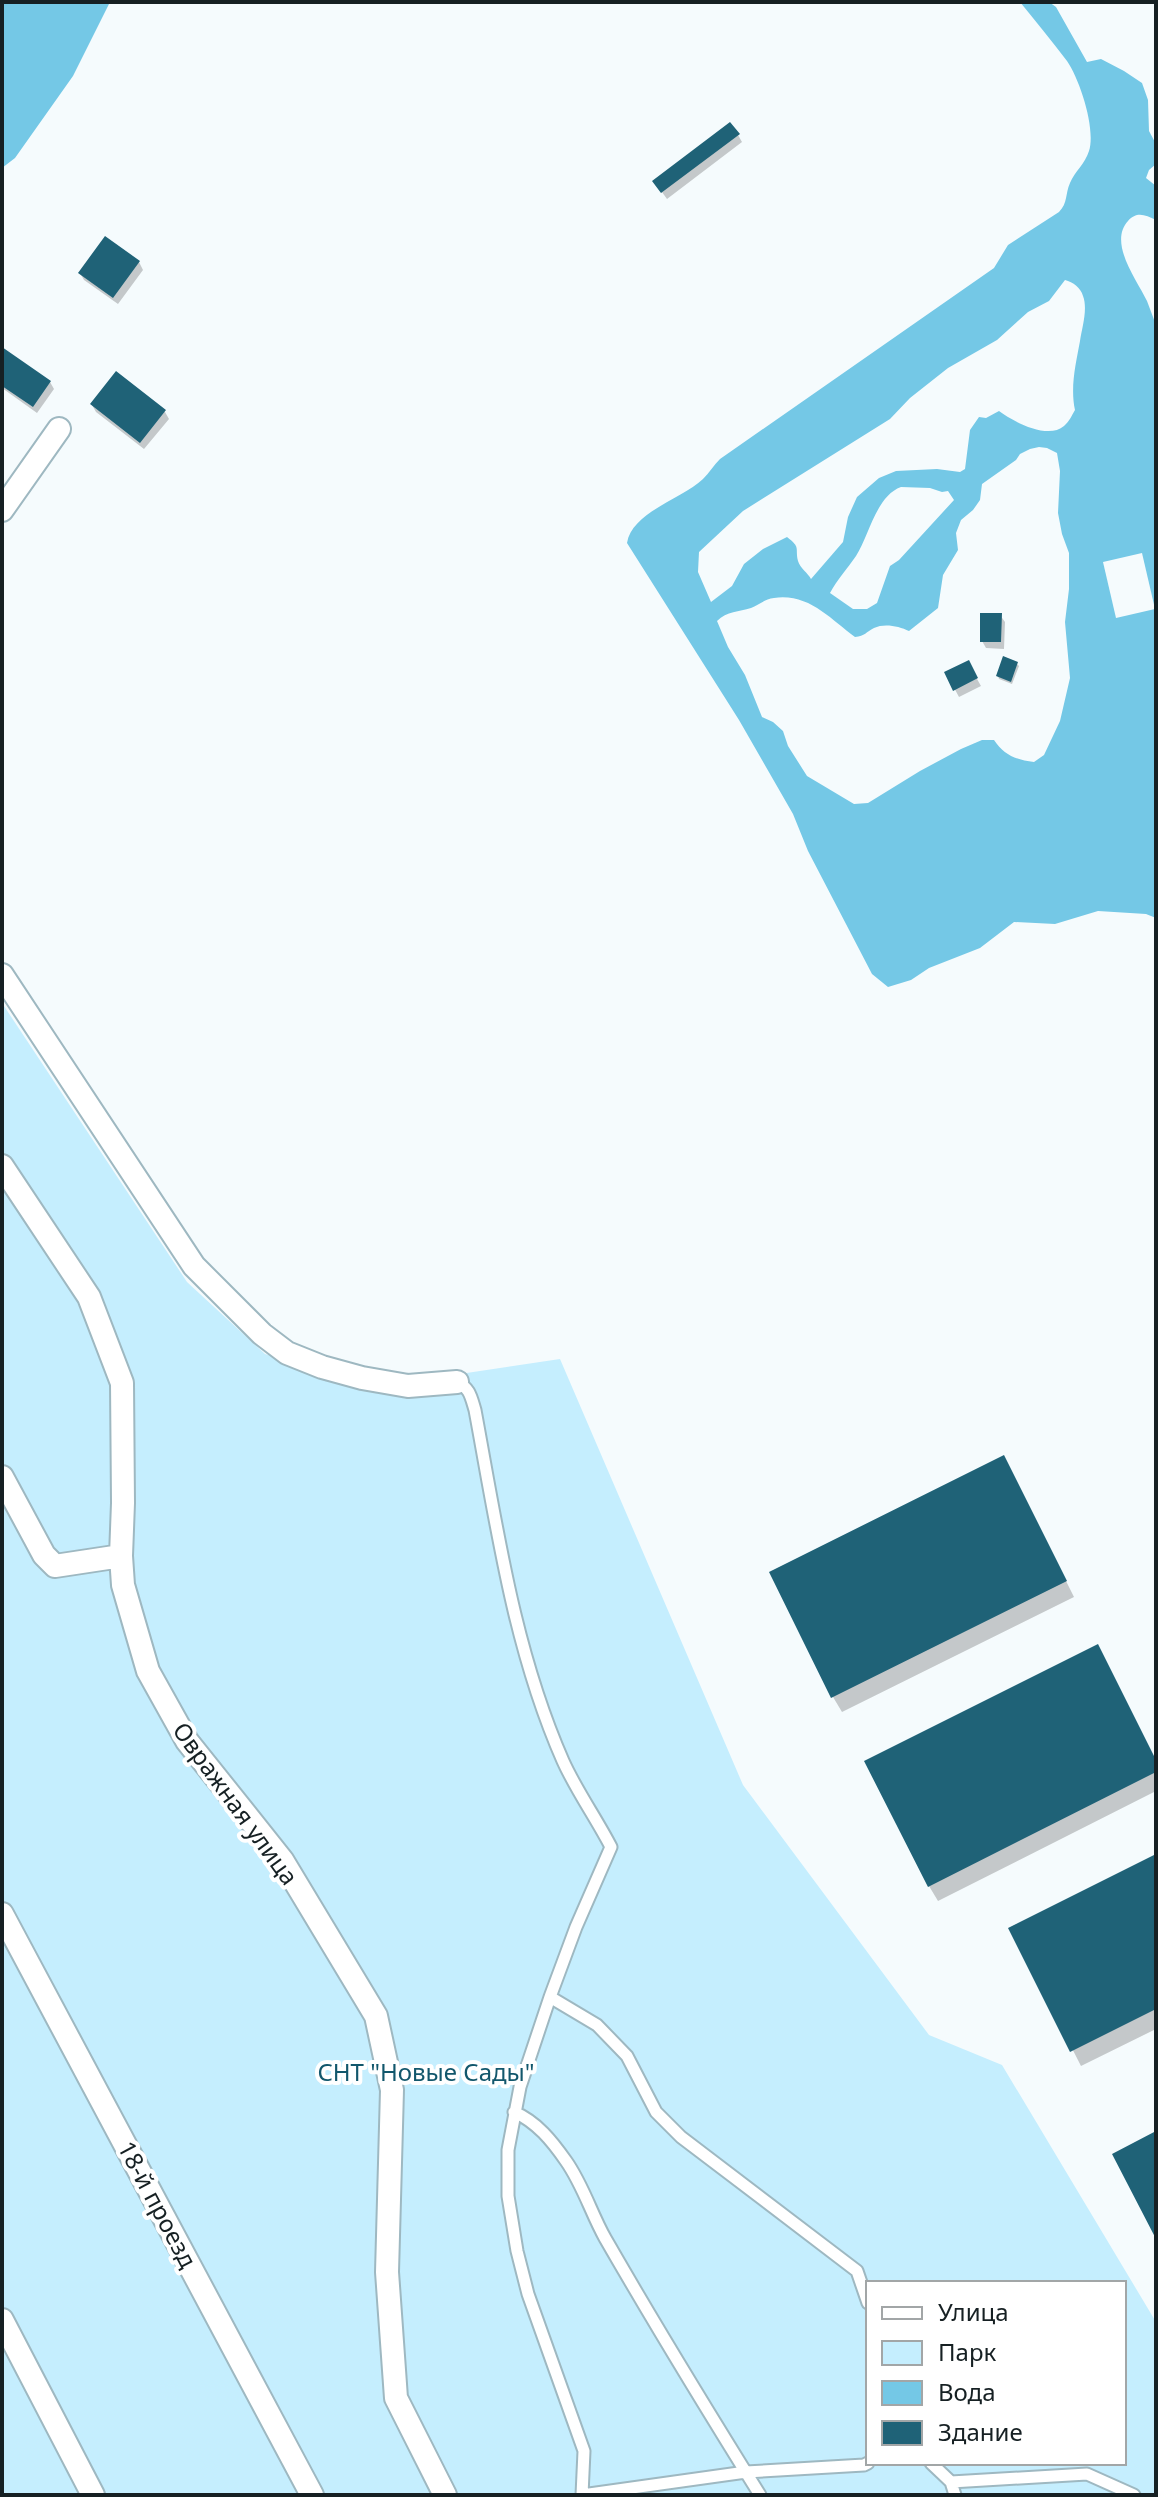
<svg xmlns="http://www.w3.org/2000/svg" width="1158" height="2497" font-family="'Noto Sans',sans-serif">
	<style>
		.green { fill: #c5eefe; fill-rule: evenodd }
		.water { fill: #74c8e6; fill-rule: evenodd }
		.pier { fill: #f5fbfd }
		.shadow { fill: #0003 }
		.building { fill: #1f6277 }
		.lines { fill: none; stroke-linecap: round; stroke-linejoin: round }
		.lane-casing { stroke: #9eb8c1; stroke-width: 15 }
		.street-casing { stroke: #9eb8c1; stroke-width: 26 }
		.lane { stroke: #fff; stroke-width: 11 }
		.street { stroke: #fff; stroke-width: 22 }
		.labels { text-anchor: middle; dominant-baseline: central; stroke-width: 8; stroke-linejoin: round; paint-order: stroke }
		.street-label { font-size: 24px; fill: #162023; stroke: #fff }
		.park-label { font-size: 24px; fill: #12576c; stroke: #fff }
	</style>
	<rect width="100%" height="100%" fill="#f5fbfd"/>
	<!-- green -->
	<path class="green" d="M 2,1003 L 187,1282 L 265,1354 L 373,1387 L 560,1359 L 743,1785 L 929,2035 L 1002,2065 L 1156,2322 L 1156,2495 L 2,2495 ZM 868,2283 L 1124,2283 L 1124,2463 L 868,2463 Z"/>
	<!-- water -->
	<path class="water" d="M 2,2 L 110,2 L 73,76 L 15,158 L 2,168 Z
		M 1020,2 L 1049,2 L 1056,7 L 1087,62 L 1101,59 L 1124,71 L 1142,83 L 1148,100 L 1149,131 L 1156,144 L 1156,164 L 1149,170 L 1146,178 L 1156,186 L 1156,220 C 1145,215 1137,211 1128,221 C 1108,243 1137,280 1147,301 C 1150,309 1153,317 1156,325 L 1156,918 L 1146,914 L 1098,911 L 1055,924 L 1014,922 L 980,948 L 929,968 L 911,980 L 888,987 L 872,974 L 808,851 L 793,814 L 739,720 L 627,543 C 632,512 682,499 703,479 C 709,473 714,465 720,459 L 994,268 L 1008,245 L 1059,212 C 1068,203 1065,194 1070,183 C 1075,171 1085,164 1089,151 C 1096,129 1080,80 1067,61 C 1052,41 1036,22 1020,2 ZM 1065,280 C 1073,282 1081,288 1083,296 C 1088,309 1082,328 1080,341 C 1076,363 1070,387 1075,410 C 1072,415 1069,422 1064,426 C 1048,440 1014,422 999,411 L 986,418 L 979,417 L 970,430 L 965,469 L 960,472 L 937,469 L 896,471 L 879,478 L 857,497 L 848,517 L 843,542 L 811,579 C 808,573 800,568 798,561 C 795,547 801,548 787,537 L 763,549 L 744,564 L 732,586 L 711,602 L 698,572 L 699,552 L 743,511 L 890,419 L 910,398 L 948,368 L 997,340 L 1028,312 L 1049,301 ZM 1039,447 L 1047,448 L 1057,453 L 1060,471 L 1058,513 L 1062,534 L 1069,553 L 1069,589 L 1065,622 L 1070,678 L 1060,721 L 1044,755 L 1034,762 C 1016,760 1004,755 994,740 L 982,740 L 961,749 L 920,771 L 868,803 L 854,804 L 807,776 L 788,746 L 783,731 L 773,722 L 762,717 L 745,675 L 728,647 L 717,621 C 727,611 739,612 751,608 C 759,605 765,599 774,598 C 809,593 830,619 855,637 C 865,636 866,632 874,628 C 884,623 899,626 909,631 L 938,608 L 943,575 L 958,550 L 956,533 L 961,520 L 973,510 L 980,500 L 982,484 L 1016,460 L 1020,454 L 1030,449 ZM 901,487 L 930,488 L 942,492 L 948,491 L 954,500 L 899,560 L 890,566 L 877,603 L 867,609 L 853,609 L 830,593 C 837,580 847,569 856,556 C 869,536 876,496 901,487 Z"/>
	<!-- pier -->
	<path class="pier" d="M 1142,553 L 1155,609 L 1116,618 L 1103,562 Z"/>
	<!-- shadow -->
	<path class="shadow" d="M 738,135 L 742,142 L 667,199 L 659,188 Z
		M 139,262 L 143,270 L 118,304 L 84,280 L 80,273 Z
		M 2,361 L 50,382 L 54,389 L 37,413 L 2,388 Z
		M 92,405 L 165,412 L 169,419 L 144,449 L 96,412 Z
		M 1000,615 L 1005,622 L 1004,649 L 986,648 L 982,641 Z
		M 968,663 L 981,686 L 959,697 L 946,673 Z
		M 1017,664 L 1019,666 L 1012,684 L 999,679 L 998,676 Z
		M 1012,1473 L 1074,1597 L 842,1712 L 833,1697 Z
		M 1156,1762 L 1156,1791 L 938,1901 L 929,1886 Z
		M 1156,1856 L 1156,2029 L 1081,2066 L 1011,1929 Z"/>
	<!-- building -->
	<path class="building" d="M 730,122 L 740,134 L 661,193 L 652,181 Z
		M 105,236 L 140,261 L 113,298 L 78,273 Z
		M 2,347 L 51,381 L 33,407 L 2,386 Z
		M 116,371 L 166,410 L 140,443 L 90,404 Z
		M 980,613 L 1002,613 L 1001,642 L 980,642 Z
		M 1003,656 L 1018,662 L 1011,682 L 996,676 Z
		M 969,660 L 978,678 L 953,691 L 944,672 Z
		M 1004,1455 L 1067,1581 L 831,1698 L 769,1572 Z
		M 1098,1644 L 1156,1760 L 1156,1772 L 928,1887 L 864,1761 Z
		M 1156,1854 L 1156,2009 L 1070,2052 L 1008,1928 Z
		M 1156,2131 L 1156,2239 L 1112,2154 Z"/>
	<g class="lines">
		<!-- lane casing -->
		<g class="lane-casing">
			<path id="lane" d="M 457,1382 C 470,1388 471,1397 475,1410 C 497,1528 514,1650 563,1761 C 576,1790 596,1818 611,1847 L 576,1927 L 550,1997 L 520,2087 L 508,2150 L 508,2196 L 517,2251 L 528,2294 L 584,2451 L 582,2495
				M 550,1997 L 597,2025 L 627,2056 L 656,2112 L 681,2137 L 857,2271 L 868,2303
				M 514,2112 C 537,2122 552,2141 566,2161 C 583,2185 591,2213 605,2238 C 655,2325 707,2410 760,2495
				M 931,2463 L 951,2482 L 1087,2474 L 1134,2495
				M 951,2482 L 955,2495
				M 582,2495 L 746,2472 L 864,2465 L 868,2463"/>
		</g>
		<!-- street casing -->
		<g class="street-casing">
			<path id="street" d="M 2,510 L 59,429
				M 2,975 L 194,1266 L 262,1334 L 287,1353 L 322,1367 L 362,1378 L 408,1386 L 457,1382
				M 2,1166 L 89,1297 L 122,1383 L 123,1503 L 121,1556 L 123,1585 L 148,1671 L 187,1741 L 282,1860 L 376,2016 L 392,2090 L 387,2272 L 396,2398 L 445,2495
				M 2,1477 L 44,1555 L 55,1566 L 121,1556
				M 2,1914 L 312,2495
				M 2,2320 L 93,2495"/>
		</g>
		<!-- lane -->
		<use href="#lane" class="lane"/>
		<!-- street -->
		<use href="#street" class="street"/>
	</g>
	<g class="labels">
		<!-- street labels -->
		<g class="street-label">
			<text transform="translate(236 1803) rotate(54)">Овражная улица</text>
			<text transform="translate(158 2204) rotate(62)">18-й проезд</text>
		</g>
		<!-- park labels -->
		<g class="park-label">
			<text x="426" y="2071">СНТ "Новые Сады"</text>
		</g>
	</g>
	<!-- border -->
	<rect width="1158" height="2497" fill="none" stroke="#162023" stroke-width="8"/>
	<!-- legend -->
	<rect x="866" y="2281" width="260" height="184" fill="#ffffff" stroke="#a2a6a7" stroke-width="2"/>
	<rect x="882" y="2307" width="40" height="12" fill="#ffffff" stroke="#a2a6a7" stroke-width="2"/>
	<text x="938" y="2321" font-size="24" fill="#162023">Улица</text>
	<rect x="882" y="2341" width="40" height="24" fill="#c5eefe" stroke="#a2a6a7" stroke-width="2"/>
	<text x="938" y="2361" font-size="24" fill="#162023">Парк</text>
	<rect x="882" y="2381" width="40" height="24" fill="#74c8e6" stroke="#a2a6a7" stroke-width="2"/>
	<text x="938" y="2401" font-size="24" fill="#162023">Вода</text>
	<rect x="882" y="2421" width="40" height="24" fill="#1f6277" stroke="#a2a6a7" stroke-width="2"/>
	<text x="938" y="2441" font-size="24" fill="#162023">Здание</text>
</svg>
